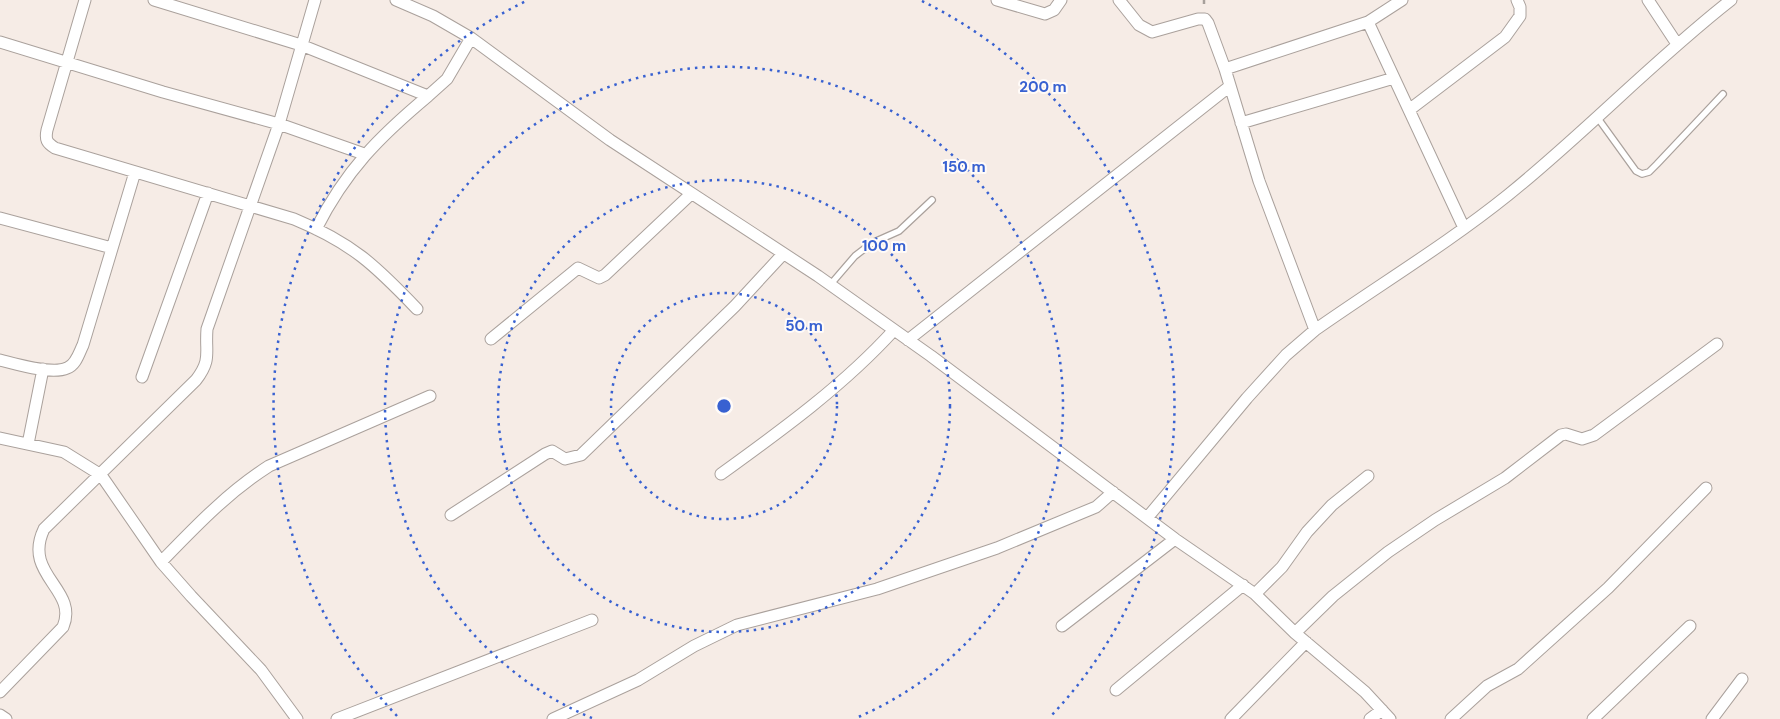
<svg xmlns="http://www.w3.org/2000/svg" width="1780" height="719" font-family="'DM Sans',sans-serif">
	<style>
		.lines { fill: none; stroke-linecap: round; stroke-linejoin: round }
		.service-casing { stroke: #aaa19c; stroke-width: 8 }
		.minor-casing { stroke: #aaa19c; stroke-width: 13 }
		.path { stroke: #a7a09b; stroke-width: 2.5; stroke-dasharray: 4 4; stroke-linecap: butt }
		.service { stroke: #fff; stroke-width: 5.5 }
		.minor { stroke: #fff; stroke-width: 11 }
		.ring { fill: none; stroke: #3861d1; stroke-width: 2.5; stroke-dasharray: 2.5 5 }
		.centre { fill: #3861d1; stroke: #fffbf8; stroke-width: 2.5 }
		.ring-label { font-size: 15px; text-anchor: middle; font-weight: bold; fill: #3861d1; stroke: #fffbf8; stroke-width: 4; stroke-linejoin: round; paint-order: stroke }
	</style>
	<rect width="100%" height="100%" fill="#f6ece6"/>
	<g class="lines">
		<!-- service casing -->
		<g class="service-casing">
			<path id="service" d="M 1597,117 L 1636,171 L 1642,174 L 1649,172 L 1657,164 L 1723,94
				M 830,285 L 855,256 L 872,243 L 899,231 L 932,200"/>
		</g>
		<!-- minor casing -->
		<g class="minor-casing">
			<path id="minor" d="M 85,0 L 47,130 C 45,140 47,143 55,148 L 294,219 C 352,243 375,265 417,309
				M 154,0 L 301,45 L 428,96 L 447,79 L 471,38
				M 396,0 L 433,16 L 471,38 L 610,140 L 818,276 L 931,356 L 1175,539 L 1255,594 L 1295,633 L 1365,692 L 1390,719
				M 997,0 L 1045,14 L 1054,10 L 1061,0
				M 1119,0 L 1139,25 L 1152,32 L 1198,19 L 1205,19 L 1208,23 L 1225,69 L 1259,181 L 1315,330
				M 1648,0 L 1677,44
				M 1368,22 L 1464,228
				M 0,42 L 163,92 L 279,124 L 364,154
				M 1225,69 L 1368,22 L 1402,0
				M 1409,110 L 1505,37 L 1520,16 L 1520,7 L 1517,0
				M 1241,123 L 1394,78
				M 0,218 L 112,248
				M 316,229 C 346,170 379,137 428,96
				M 491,339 L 578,268 L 599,278 L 605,275 L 691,194
				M 908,340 L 1230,86
				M 0,360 C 16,364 52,375 67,368 C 76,365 79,353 83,345 L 135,172
				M 142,377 L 208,193
				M 0,438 L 64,452 L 101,475 L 161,562 L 191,596 L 261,670 L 297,719
				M 28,444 L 43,369
				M 721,474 C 782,430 844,385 894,330
				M 451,515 L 545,454 L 552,451 L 565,459 L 581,455 L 735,306 L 783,254
				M 1147,518 L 1247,398 L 1286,355 L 1315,330 C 1379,285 1447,244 1508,195 C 1585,133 1653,61 1731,0
				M 161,562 C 195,527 227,493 269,466 L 430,396
				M 1255,594 L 1282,567 L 1307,532 L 1332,505 L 1368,476
				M 1062,626 L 1175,539
				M 1295,633 L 1333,596 L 1388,552 L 1435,520 L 1505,478 L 1561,435 L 1566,434 L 1582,439 L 1594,435 L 1717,344
				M 1116,690 L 1243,585
				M 0,692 L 63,627 C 79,589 22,575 44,529 L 196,380 C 212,359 205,353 207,329 L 279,124 L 315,0
				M 0,715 L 6,719
				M 337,719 L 592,620
				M 553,719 L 638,680 L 694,646 L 737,625 L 877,589 L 997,548 L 1096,507 L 1113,492
				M 1231,719 L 1306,642
				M 1370,719 L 1382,710
				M 1451,719 L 1487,686 L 1518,669 L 1608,588 L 1706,488
				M 1593,719 L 1690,626
				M 1712,719 L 1742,679"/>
		</g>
		<!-- path -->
		<path class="path" d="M 1204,0 L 1204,7"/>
		<!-- service -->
		<use href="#service" class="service"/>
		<!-- minor -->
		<use href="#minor" class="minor"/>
	</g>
	<!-- distance rings -->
	<g class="ring">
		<circle cx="724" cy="406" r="113"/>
		<circle cx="724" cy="406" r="226"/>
		<path d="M592 718A339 339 0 1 1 856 718"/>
		<path d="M397 716A451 451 0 0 1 526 1M922 1A451 451 0 0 1 1051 716"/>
	</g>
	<circle cx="724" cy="406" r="8" class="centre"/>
	<g class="ring-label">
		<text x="1043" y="92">200 m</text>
		<text x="964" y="172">150 m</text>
		<text x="884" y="251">100 m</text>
		<text x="804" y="331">50 m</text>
	</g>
</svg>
